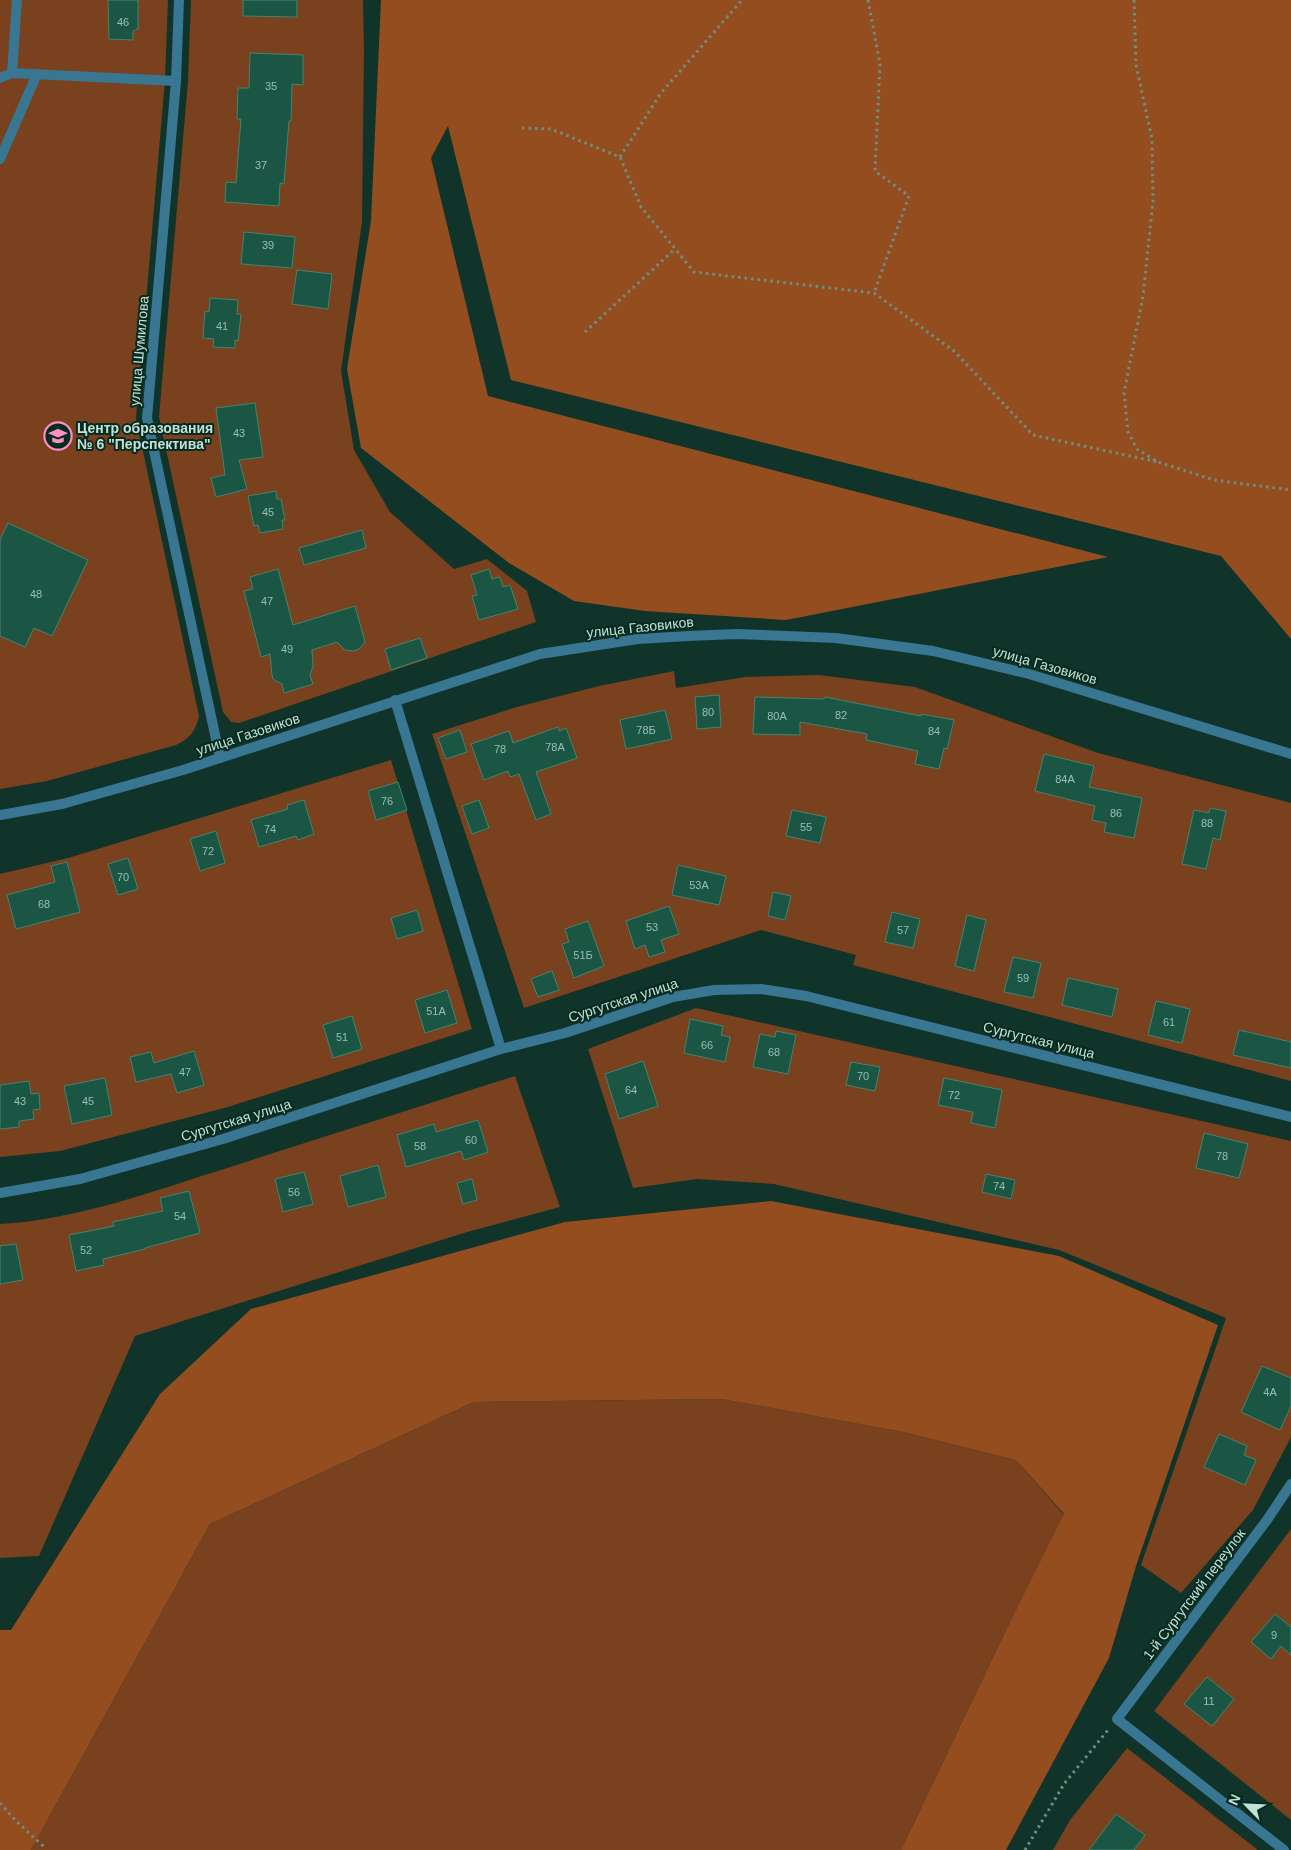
<svg xmlns="http://www.w3.org/2000/svg" width="1291" height="1850" font-family="Helvetica,sans-serif">
	<style>
		.green { fill: #79411d }
		.forest { fill: #944d1e }
		.building { fill: #1b5645; stroke: #428570 }
		.lines { fill: none; stroke-linecap: round; stroke-linejoin: round }
		.path { stroke: #6d8f83; stroke-width: 3; stroke-dasharray: 2.5 4; stroke-linecap: butt }
		.minor { stroke: #387692; stroke-width: 10 }
		.tertiary { stroke: #387692; stroke-width: 10 }
		.labels { text-anchor: middle; dominant-baseline: central; stroke-width: 4; stroke-linejoin: round; paint-order: stroke }
		.number-label { font-size: 11px; fill: #98bfb2 }
		.street-label { font-size: 14px; fill: #c2e2d6; stroke: #052a20 }
		.poi-label { font-size: 14px; font-weight: bold; fill: #c2e2d6; stroke: #052a20; text-anchor: start }
	</style>
	<rect width="100%" height="100%" fill="#103429"/>
	<!-- green -->
	<path class="green" d="M 0,0 L 168,0 L 165,80 L 136,418 L 199,716 C 196,731 189,739 176,745 L 47,781 L 0,789 Z
		M 191,0 L 363,0 L 364,49 L 362,222 L 341,371 L 354,450 L 390,512 L 454,569 L 487,559 L 527,591 L 536,622 L 239,723 L 231,722 L 223,712 L 159,417 L 188,81 Z
		M 674,671 L 676,688 L 746,677 L 819,675 L 915,687 L 1098,753 L 1291,803 L 1291,1081 L 853,965 L 856,955 L 761,930 L 524,1008 L 432,734 L 517,707 L 599,686 Z
		M 391,760 L 472,1029 L 228,1107 L 60,1151 L 0,1157 L 0,874 L 68,858 Z
		M 696,1008 L 1291,1141 L 1291,1437 L 1253,1510 L 1181,1593 L 1141,1565 L 1226,1318 L 1059,1250 L 774,1184 L 697,1179 L 633,1188 L 588,1049 Z
		M 515,1076 L 560,1207 L 467,1232 L 135,1336 L 39,1556 L 0,1558 L 0,1224 C 76,1220 154,1191 227,1168 C 323,1137 419,1107 515,1076 Z
		M 722,1399 L 908,1433 L 1016,1460 L 1064,1515 L 1007,1628 L 901,1850 L 31,1850 L 210,1524 L 474,1402 Z
		M 1291,1529 L 1291,1820 L 1154,1711 Z
		M 1127,1748 L 1258,1850 L 1053,1850 L 1070,1820 Z"/>
	<!-- forest -->
	<path class="forest" d="M 381,0 L 1291,0 L 1291,639 L 1221,556 L 511,380 L 448,126 L 431,158 L 488,396 L 1108,557 L 786,620 L 645,611 L 574,601 L 509,563 L 361,448 L 347,369 L 371,221 Z
		M 771,1201 L 1059,1256 L 1218,1325 L 1136,1566 L 1109,1658 L 1006,1850 L 901,1850 L 1007,1628 L 1064,1514 L 1016,1460 L 908,1433 L 722,1399 L 474,1402 L 210,1524 L 31,1850 L 0,1850 L 0,1630 L 11,1630 L 160,1394 L 251,1309 L 565,1222 Z"/>
	<!-- building -->
	<path class="building" d="M 108,0 L 138,0 L 138,29 L 133,31 L 133,40 L 109,39 Z
		M 243,0 L 297,0 L 297,17 L 243,16 Z
		M 250,53 L 303,55 L 303,85 L 292,84 L 291,121 L 289,121 L 284,184 L 280,183 L 279,206 L 225,202 L 226,182 L 236,183 L 241,119 L 237,119 L 238,88 L 249,88 Z
		M 244,232 L 295,237 L 292,268 L 241,264 Z
		M 297,270 L 332,274 L 328,309 L 292,304 Z
		M 210,298 L 238,300 L 237,314 L 241,314 L 238,341 L 235,340 L 235,348 L 213,347 L 214,339 L 203,338 L 205,311 L 209,312 Z
		M 255,403 L 263,457 L 239,460 L 247,489 L 216,497 L 211,478 L 225,475 L 216,408 Z
		M 276,491 L 277,499 L 281,499 L 285,520 L 282,520 L 283,529 L 260,533 L 258,525 L 254,526 L 248,496 Z
		M 8,523 L 88,560 L 52,636 L 34,628 L 25,647 L 0,636 L 0,540 Z
		M 362,530 L 366,548 L 304,565 L 299,548 Z
		M 278,569 L 293,625 L 355,606 L 365,642 L 359,649 L 354,651 L 345,650 L 337,642 L 312,650 L 313,666 L 310,675 L 313,684 L 284,693 L 282,684 L 273,679 L 272,675 L 270,654 L 261,657 L 244,591 L 253,589 L 250,577 Z
		M 489,569 L 492,579 L 500,577 L 503,587 L 510,585 L 518,609 L 479,620 L 472,596 L 477,595 L 471,575 Z
		M 420,638 L 427,658 L 391,670 L 385,649 Z
		M 719,695 L 721,727 L 697,729 L 695,697 Z
		M 755,697 L 824,699 L 825,697 L 921,716 L 921,714 L 954,720 L 947,749 L 944,748 L 939,769 L 915,764 L 918,751 L 866,740 L 867,734 L 800,722 L 800,735 L 753,734 Z
		M 665,710 L 672,739 L 626,749 L 620,720 Z
		M 558,727 L 559,731 L 566,728 L 577,758 L 536,772 L 551,814 L 536,820 L 519,774 L 510,777 L 508,771 L 484,780 L 471,744 L 509,731 L 513,743 Z
		M 460,730 L 467,752 L 446,759 L 438,738 Z
		M 1044,754 L 1094,766 L 1089,787 L 1142,798 L 1134,838 L 1104,832 L 1106,823 L 1092,820 L 1095,806 L 1035,791 Z
		M 398,782 L 407,810 L 376,820 L 368,791 Z
		M 304,800 L 314,834 L 298,840 L 296,836 L 259,847 L 251,820 L 288,809 L 287,805 Z
		M 479,800 L 489,828 L 472,834 L 462,806 Z
		M 1210,808 L 1226,811 L 1220,840 L 1213,838 L 1206,869 L 1182,864 L 1194,810 L 1209,813 Z
		M 792,810 L 826,817 L 820,843 L 786,836 Z
		M 216,831 L 225,863 L 200,871 L 190,839 Z
		M 128,858 L 138,889 L 118,895 L 108,864 Z
		M 67,862 L 80,912 L 16,929 L 7,895 L 55,882 L 51,866 Z
		M 678,865 L 726,876 L 719,905 L 672,895 Z
		M 773,892 L 791,896 L 785,920 L 768,916 Z
		M 669,906 L 679,934 L 661,940 L 665,952 L 649,957 L 645,945 L 635,949 L 626,921 Z
		M 417,910 L 423,931 L 397,939 L 391,918 Z
		M 892,912 L 920,919 L 913,948 L 885,942 Z
		M 967,915 L 986,920 L 974,971 L 955,966 Z
		M 588,921 L 604,966 L 574,978 L 562,944 L 569,942 L 565,929 Z
		M 1013,957 L 1041,963 L 1033,998 L 1004,992 Z
		M 552,971 L 559,990 L 538,997 L 531,979 Z
		M 1068,978 L 1118,989 L 1112,1017 L 1062,1005 Z
		M 447,990 L 457,1023 L 425,1033 L 415,1000 Z
		M 1156,1001 L 1190,1009 L 1182,1043 L 1148,1035 Z
		M 352,1016 L 362,1049 L 333,1058 L 323,1025 Z
		M 690,1019 L 723,1026 L 721,1035 L 730,1037 L 725,1062 L 684,1053 Z
		M 1239,1030 L 1291,1042 L 1291,1068 L 1233,1055 Z
		M 776,1031 L 796,1035 L 788,1074 L 753,1067 L 760,1034 L 775,1037 Z
		M 194,1051 L 204,1085 L 177,1093 L 171,1074 L 136,1082 L 130,1057 L 151,1052 L 154,1063 Z
		M 643,1061 L 658,1106 L 619,1119 L 605,1074 Z
		M 851,1062 L 880,1067 L 875,1091 L 846,1085 Z
		M 105,1078 L 112,1115 L 72,1124 L 64,1086 Z
		M 944,1078 L 1002,1090 L 995,1128 L 971,1123 L 973,1112 L 938,1105 Z
		M 29,1081 L 31,1094 L 39,1093 L 40,1109 L 33,1110 L 34,1119 L 19,1121 L 19,1127 L 0,1129 L 0,1085 Z
		M 478,1120 L 488,1152 L 464,1160 L 461,1151 L 406,1167 L 397,1135 L 434,1124 L 436,1132 Z
		M 1204,1133 L 1248,1144 L 1239,1178 L 1196,1168 Z
		M 378,1165 L 386,1197 L 348,1207 L 340,1176 Z
		M 304,1172 L 313,1204 L 283,1212 L 275,1179 Z
		M 986,1174 L 1015,1180 L 1011,1199 L 982,1192 Z
		M 472,1179 L 477,1200 L 463,1204 L 457,1183 Z
		M 189,1191 L 200,1233 L 145,1248 L 145,1249 L 103,1259 L 104,1265 L 76,1271 L 69,1235 L 114,1226 L 113,1222 L 163,1211 L 160,1198 Z
		M 16,1244 L 23,1280 L 0,1284 L 0,1246 Z
		M 1262,1366 L 1291,1378 L 1291,1406 L 1280,1430 L 1241,1412 Z
		M 1219,1434 L 1247,1446 L 1244,1455 L 1256,1460 L 1245,1485 L 1204,1467 Z
		M 1275,1614 L 1291,1627 L 1291,1655 L 1281,1646 L 1271,1659 L 1251,1642 Z
		M 1207,1677 L 1234,1699 L 1212,1726 L 1184,1704 Z
		M 1116,1814 L 1145,1835 L 1134,1850 L 1089,1850 Z"/>
	<g class="lines">
		<!-- path -->
		<path class="path" d="M 868,0 L 880,64 L 875,171 L 909,196 L 874,293
			M 1134,0 L 1136,65 L 1152,139 L 1153,201 L 1143,296 L 1124,393 L 1128,432 L 1137,449 L 1158,462 L 1214,480 L 1291,490
			M 522,128 L 551,129 L 620,157 L 641,207 L 694,272 L 874,293 L 954,351 L 1033,435 L 1158,462
			M 620,157 L 661,93 L 742,0
			M 585,332 L 675,249
			M 0,1803 L 16,1821 L 43,1846 L 44,1850
			M 1025,1850 L 1064,1784 L 1108,1730"/>
		<!-- minor -->
		<path class="minor" d="M 179,0 L 176,81 L 147,418 L 220,758
			M 12,73 L 17,0
			M 0,78 L 12,73 L 176,81
			M 0,159 L 37,74
			M 395,700 L 501,1049
			M 0,1193 L 80,1179 L 223,1139 L 501,1049 L 565,1033 L 673,997 L 714,990 L 761,989 L 806,996 L 1291,1117
			M 1284,1850 L 1117,1719 L 1267,1520 L 1291,1484"/>
		<!-- tertiary -->
		<path class="tertiary" d="M 0,815 L 62,804 L 183,770 L 540,654 L 638,639 L 688,636 L 737,634 L 836,638 L 933,651 L 1029,674 L 1291,754"/>
	</g>
	<!-- icons -->
	<defs>
		<g id="school-ring" transform="scale(1.4375)"><circle r="9.5" fill="#052a20" stroke="#fb8fc4" stroke-width="1.5"/><path d="M0-5L7-2L0 1L-7-2ZM-4 1L0 2.5L4 1V4Q0 6-4 4Z" fill="#fb8fc4"/></g>
	</defs>
	<g fill-rule="evenodd">
		<use href="#school-ring" x="58" y="436"/>
	</g>
	<g class="labels">
		<!-- number labels -->
		<g class="number-label">
			<text x="123" y="22">46</text>
			<text x="271" y="86">35</text>
			<text x="261" y="165">37</text>
			<text x="268" y="245">39</text>
			<text x="222" y="326">41</text>
			<text x="239" y="433">43</text>
			<text x="268" y="512">45</text>
			<text x="36" y="594">48</text>
			<text x="267" y="601">47</text>
			<text x="287" y="649">49</text>
			<text x="708" y="712">80</text>
			<text x="841" y="715">82</text>
			<text x="777" y="716">80А</text>
			<text x="646" y="730">78Б</text>
			<text x="934" y="731">84</text>
			<text x="555" y="747">78А</text>
			<text x="500" y="749">78</text>
			<text x="1065" y="779">84А</text>
			<text x="387" y="801">76</text>
			<text x="1116" y="813">86</text>
			<text x="1207" y="823">88</text>
			<text x="806" y="827">55</text>
			<text x="270" y="829">74</text>
			<text x="208" y="851">72</text>
			<text x="123" y="877">70</text>
			<text x="699" y="885">53А</text>
			<text x="44" y="904">68</text>
			<text x="652" y="927">53</text>
			<text x="903" y="930">57</text>
			<text x="583" y="955">51Б</text>
			<text x="1023" y="978">59</text>
			<text x="436" y="1011">51А</text>
			<text x="1169" y="1022">61</text>
			<text x="342" y="1037">51</text>
			<text x="707" y="1045">66</text>
			<text x="774" y="1052">68</text>
			<text x="185" y="1072">47</text>
			<text x="863" y="1076">70</text>
			<text x="631" y="1090">64</text>
			<text x="954" y="1095">72</text>
			<text x="20" y="1101">43</text>
			<text x="88" y="1101">45</text>
			<text x="471" y="1140">60</text>
			<text x="420" y="1146">58</text>
			<text x="1222" y="1156">78</text>
			<text x="999" y="1186">74</text>
			<text x="294" y="1192">56</text>
			<text x="180" y="1216">54</text>
			<text x="86" y="1250">52</text>
			<text x="1270" y="1392">4А</text>
			<text x="1274" y="1635">9</text>
			<text x="1209" y="1701">11</text>
		</g>
		<!-- street labels -->
		<g class="street-label">
			<text transform="translate(139 351) rotate(-85)">улица Шумилова</text>
			<text transform="translate(640 627) rotate(-6)">улица Газовиков</text>
			<text transform="translate(1045 665) rotate(16)">улица Газовиков</text>
			<text transform="translate(248 734) rotate(-18)">улица Газовиков</text>
			<text transform="translate(623 1000) rotate(-18)">Сургутская улица</text>
			<text transform="translate(1039 1040) rotate(14)">Сургутская улица</text>
			<text transform="translate(236 1120) rotate(-17)">Сургутская улица</text>
			<text transform="translate(1194 1594) rotate(-53)">1-й Сургутский переулок</text>
		</g>
		<!-- poi labels -->
		<g class="poi-label">
			<text x="77" y="428">Центр образования<tspan x="77" dy="16">№ 6 "Перспектива"</tspan></text>
		</g>
	</g>
	<!-- north arrow -->
	<g transform="translate(1246 1805) rotate(294)" stroke="#052a20" stroke-width="4" paint-order="stroke">
	<path d="M0-4L9 19L0 12L-9 19Z" fill="#c2e2d6"/>
	<text y="-8" font-size="14" font-weight="bold" text-anchor="middle" fill="#c2e2d6">N</text>
	</g>
</svg>
